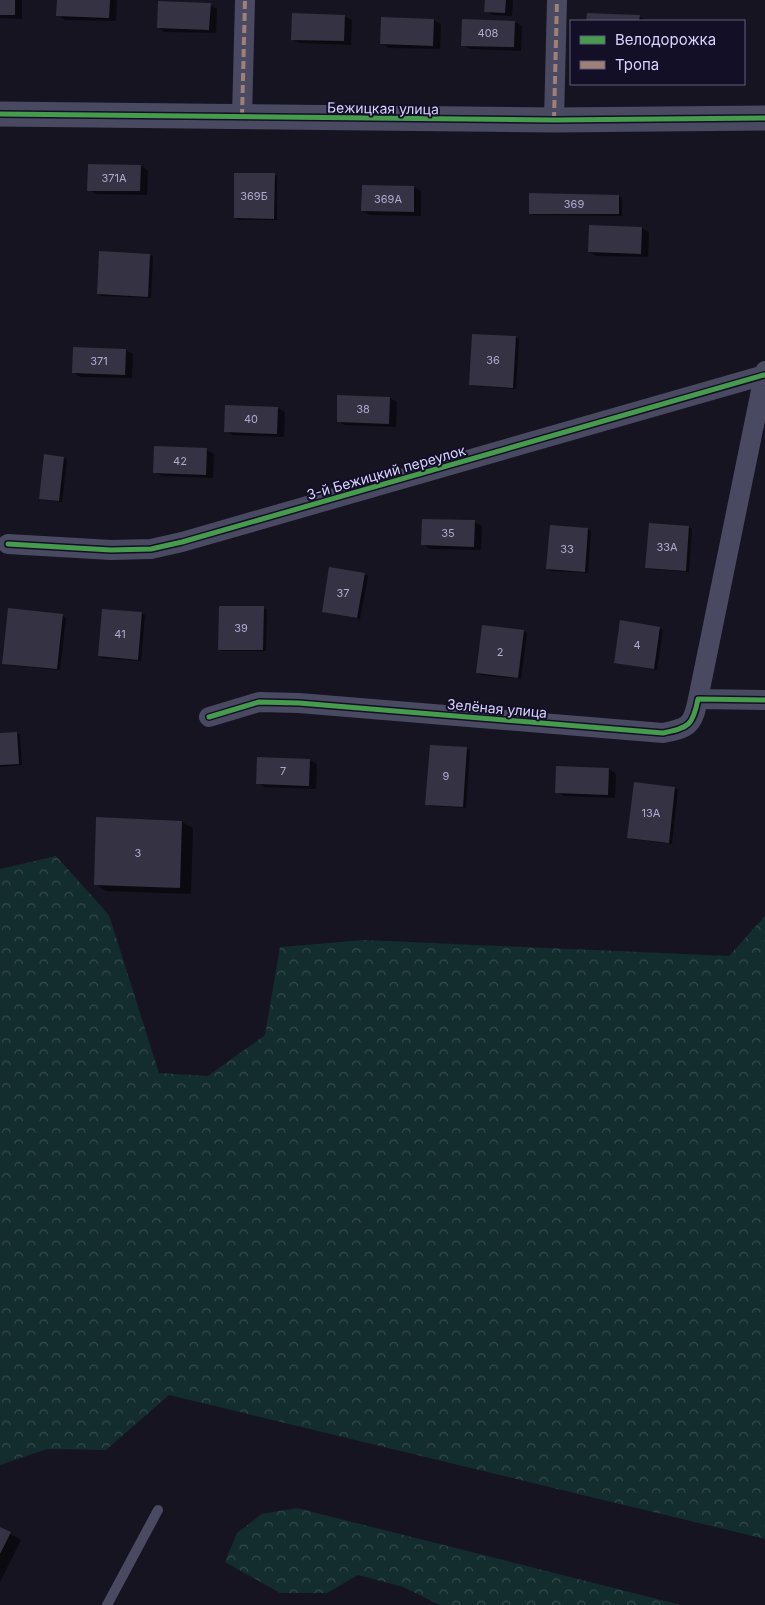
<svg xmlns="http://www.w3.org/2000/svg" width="765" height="1605" font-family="Inter,sans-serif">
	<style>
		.forest { fill: url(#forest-crowns) }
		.shadow { fill: #0007 }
		.building { fill: #343243 }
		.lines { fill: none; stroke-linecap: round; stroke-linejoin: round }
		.service { stroke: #4a4962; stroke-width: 10 }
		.minor { stroke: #4a4962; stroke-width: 20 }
		.tertiary { stroke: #4a4962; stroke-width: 25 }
		.quiet { stroke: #9e8076; stroke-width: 4; stroke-dasharray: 8 4; stroke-linecap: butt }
		.cycleway-casing { stroke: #130f26; stroke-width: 8 }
		.cycleway { stroke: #469c4c; stroke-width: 5 }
		.labels { text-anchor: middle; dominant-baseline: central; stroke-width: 4; stroke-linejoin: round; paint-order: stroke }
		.number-label { font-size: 11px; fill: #b0acd0 }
		.street-label { font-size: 14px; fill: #d9d4ff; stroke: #130f26 }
	</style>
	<defs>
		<pattern id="forest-crowns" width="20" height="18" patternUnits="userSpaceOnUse" patternTransform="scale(1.25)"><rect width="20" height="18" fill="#132c2d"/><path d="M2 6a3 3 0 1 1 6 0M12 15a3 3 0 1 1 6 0" fill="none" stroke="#354a4c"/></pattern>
	</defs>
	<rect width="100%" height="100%" fill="#161421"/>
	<!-- forest -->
	<path class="forest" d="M 56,856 L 109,915 L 159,1073 L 208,1076 L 265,1035 L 280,947 L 364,940 L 729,956 L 765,916 L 765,1539 L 169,1395 L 106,1450 L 47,1449 L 0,1465 L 0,869 Z
		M 297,1508 L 681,1605 L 440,1605 L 403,1587 L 358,1575 L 327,1593 L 280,1593 L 225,1562 L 237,1533 L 262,1514 Z"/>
	<!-- shadow -->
	<path class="shadow" d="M 0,0 L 22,0 L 22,19 L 0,18 Z
		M 58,0 L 117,0 L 116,21 L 65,20 L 58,15 Z
		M 486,0 L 513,0 L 512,16 L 493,15 L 486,11 Z
		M 210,5 L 217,9 L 216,33 L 165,32 L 158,28 Z
		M 588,14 L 639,16 L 646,21 L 588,21 Z
		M 344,16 L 352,20 L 351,45 L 299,43 L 292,39 Z
		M 433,20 L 441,24 L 440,49 L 389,48 L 381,43 Z
		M 515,22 L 522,26 L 521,51 L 470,49 L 463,45 Z
		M 141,166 L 148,170 L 147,195 L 96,194 L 89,190 Z
		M 274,174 L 277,176 L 277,220 L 238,220 L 235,218 Z
		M 363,186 L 414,187 L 421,191 L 421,216 L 370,215 L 362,211 Z
		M 619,196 L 622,198 L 622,216 L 533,215 L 530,213 Z
		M 641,228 L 649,232 L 648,257 L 597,256 L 589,252 Z
		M 100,252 L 150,255 L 153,257 L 151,298 L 101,296 L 98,294 Z
		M 516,337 L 519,339 L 516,389 L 474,386 L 470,384 Z
		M 125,350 L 133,354 L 132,378 L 80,377 L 73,372 Z
		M 390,398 L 397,402 L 396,427 L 345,425 L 338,421 Z
		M 278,408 L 285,412 L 284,437 L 233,435 L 225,431 Z
		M 207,450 L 214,454 L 213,478 L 162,476 L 154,472 Z
		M 64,458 L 67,460 L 62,502 L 44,500 L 40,498 Z
		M 474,522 L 482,526 L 481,550 L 430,549 L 423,544 Z
		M 689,527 L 692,529 L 689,572 L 650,569 L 647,568 Z
		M 588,529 L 591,531 L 588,573 L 551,571 L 548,569 Z
		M 364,574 L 368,576 L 360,619 L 323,612 Z
		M 263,608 L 267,610 L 266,651 L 222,651 L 219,649 Z
		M 9,610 L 63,616 L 66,618 L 60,670 L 7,665 L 4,663 Z
		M 103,610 L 142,614 L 145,615 L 141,661 L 102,658 L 99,656 Z
		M 660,628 L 663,630 L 657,670 L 615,662 Z
		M 524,631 L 527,633 L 521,679 L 481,675 L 477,673 Z
		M 17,733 L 20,735 L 22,765 L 0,767 L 0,735 Z
		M 466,749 L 470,750 L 466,808 L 430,806 L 427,804 Z
		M 309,760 L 317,764 L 316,789 L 265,787 L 257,783 Z
		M 558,767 L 609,769 L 616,774 L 615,798 L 564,796 L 557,792 Z
		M 635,784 L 675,788 L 678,790 L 672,844 L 632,839 L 629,837 Z
		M 97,819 L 182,822 L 193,828 L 191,894 L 106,891 L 95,884 Z
		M 0,1528 L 21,1540 L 0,1582 Z"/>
	<!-- building -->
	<path class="building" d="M 0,0 L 15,0 L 15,15 L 0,15 Z
		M 57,0 L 110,0 L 109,18 L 56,16 Z
		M 485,0 L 506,0 L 505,13 L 484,12 Z
		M 158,1 L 211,3 L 209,30 L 157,28 Z
		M 292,13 L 345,15 L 344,41 L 291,40 Z
		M 587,13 L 640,15 L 639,21 L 586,21 Z
		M 381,17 L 434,19 L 433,46 L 380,44 Z
		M 462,19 L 515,21 L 514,47 L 461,46 Z
		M 88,164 L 141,165 L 140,191 L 87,191 Z
		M 234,173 L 275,173 L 274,219 L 234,218 Z
		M 362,185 L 414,186 L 414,212 L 361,211 Z
		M 529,193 L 619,195 L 619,214 L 529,214 Z
		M 589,225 L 642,227 L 641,254 L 588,252 Z
		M 99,251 L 150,254 L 148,297 L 97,294 Z
		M 472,334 L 516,336 L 513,388 L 469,385 Z
		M 73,347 L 126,349 L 125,375 L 72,373 Z
		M 337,395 L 390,397 L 389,424 L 337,422 Z
		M 225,405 L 278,407 L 277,434 L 224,432 Z
		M 154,446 L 207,448 L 206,475 L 153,473 Z
		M 44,454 L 64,457 L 59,501 L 39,499 Z
		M 422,519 L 475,520 L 474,547 L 421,545 Z
		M 649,523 L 689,526 L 686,571 L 645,568 Z
		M 550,525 L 588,528 L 585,572 L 546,569 Z
		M 329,567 L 365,573 L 357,618 L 322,612 Z
		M 219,606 L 264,606 L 263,650 L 218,650 Z
		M 8,608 L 63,614 L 57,669 L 2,664 Z
		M 102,609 L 142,612 L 138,660 L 98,656 Z
		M 620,620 L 660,627 L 654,669 L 614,663 Z
		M 482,625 L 524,630 L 518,678 L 476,673 Z
		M 17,732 L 19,764 L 0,765 L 0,733 Z
		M 430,745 L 467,747 L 463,807 L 425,805 Z
		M 257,757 L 310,759 L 309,786 L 256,784 Z
		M 556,766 L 609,768 L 608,795 L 555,793 Z
		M 634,782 L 675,787 L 669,843 L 627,838 Z
		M 96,817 L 182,821 L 180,888 L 94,885 Z
		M 0,1527 L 11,1532 L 0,1554 Z"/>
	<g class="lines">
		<!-- service -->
		<path class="service" d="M 107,1605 L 158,1510"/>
		<!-- minor -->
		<path class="minor" d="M 242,117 L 245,0
			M 554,120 L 557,0
			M 8,544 L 111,550 L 151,549 L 182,542 L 764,375
			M 698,699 L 765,371
			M 209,717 L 259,702 L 299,703 L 663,733 C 689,728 693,725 698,699 L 765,700"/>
		<!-- tertiary -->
		<path class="tertiary" d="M 0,114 L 554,120 L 765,118"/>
		<!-- quiet -->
		<path class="quiet" d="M 242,117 L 245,0
			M 554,120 L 557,0"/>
		<!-- cycleway casing -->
		<g class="cycleway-casing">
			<path id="cycleway" d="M 0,114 L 554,120 L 765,118
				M 8,544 L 111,550 L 151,549 L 182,542 L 764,375
				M 209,717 L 259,702 L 299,703 L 663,733 C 689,728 693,725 698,699 L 765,700"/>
		</g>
		<!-- cycleway -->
		<use href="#cycleway" class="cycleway"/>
	</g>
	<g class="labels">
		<!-- number labels -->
		<g class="number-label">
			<text x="488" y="33">408</text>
			<text x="114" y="178">371А</text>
			<text x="254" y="196">369Б</text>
			<text x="388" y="199">369А</text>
			<text x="574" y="204">369</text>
			<text x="493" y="360">36</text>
			<text x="99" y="361">371</text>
			<text x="363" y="409">38</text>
			<text x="251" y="419">40</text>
			<text x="180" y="461">42</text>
			<text x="448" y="533">35</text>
			<text x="667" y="547">33А</text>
			<text x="567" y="549">33</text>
			<text x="343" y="593">37</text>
			<text x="241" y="628">39</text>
			<text x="120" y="634">41</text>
			<text x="637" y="645">4</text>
			<text x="500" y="652">2</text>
			<text x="283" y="771">7</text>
			<text x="446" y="776">9</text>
			<text x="651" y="813">13А</text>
			<text x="138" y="853">3</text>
		</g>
		<!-- street labels -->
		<g class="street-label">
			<text transform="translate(383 108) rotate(1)">Бежицкая улица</text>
			<text transform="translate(386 472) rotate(-16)">3-й Бежицкий переулок</text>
			<text transform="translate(497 708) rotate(5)">Зелёная улица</text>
		</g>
	</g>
	<!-- legend -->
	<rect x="570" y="20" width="175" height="65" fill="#130f26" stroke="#625e7d"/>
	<rect x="580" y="36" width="25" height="8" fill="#469c4c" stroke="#625e7d"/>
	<text x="615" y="45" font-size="15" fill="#d9d4ff">Велодорожка</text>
	<rect x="580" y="61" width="25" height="8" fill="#9e8076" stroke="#625e7d"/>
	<text x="615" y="70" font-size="15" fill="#d9d4ff">Тропа</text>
</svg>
